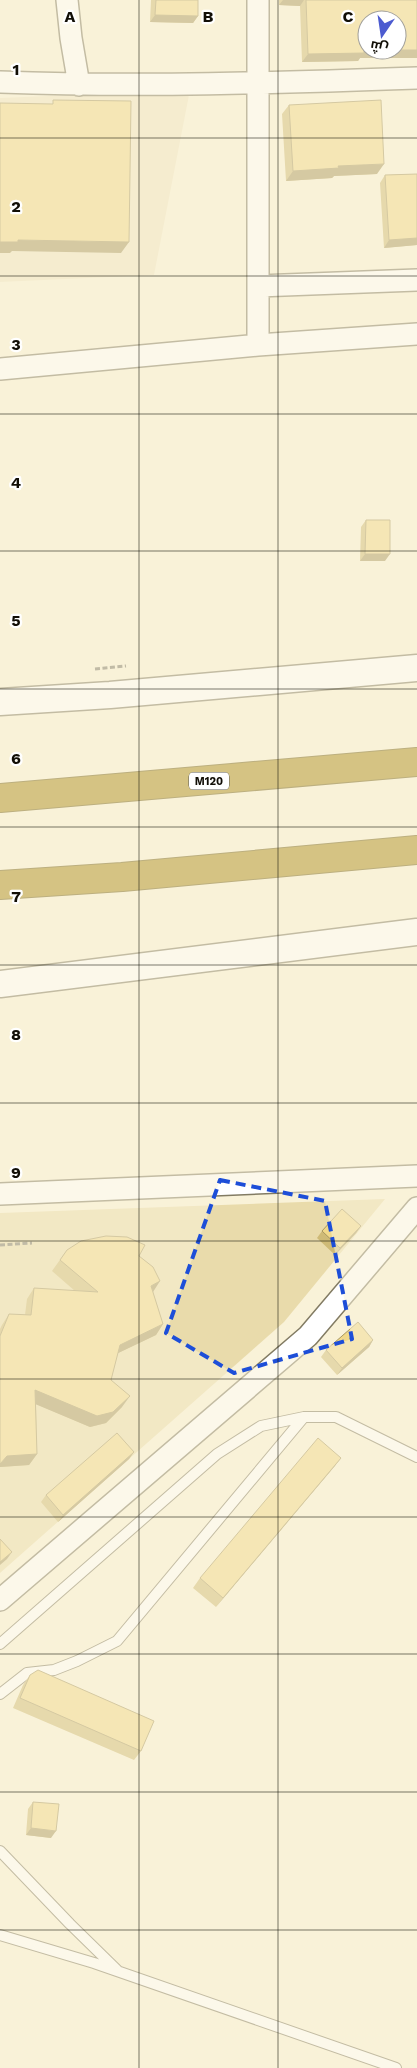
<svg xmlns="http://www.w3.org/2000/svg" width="417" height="2068" font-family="'Work Sans',Cairo,sans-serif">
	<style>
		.built { fill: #efe5c4 }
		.green { fill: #e9dbab }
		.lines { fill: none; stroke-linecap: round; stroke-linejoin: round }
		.service-casing { stroke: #827b63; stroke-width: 12 }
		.minor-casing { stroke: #827b63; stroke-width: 24 }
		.tertiary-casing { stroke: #827b63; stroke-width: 29 }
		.motorway-casing { stroke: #735f14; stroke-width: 30 }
		.path { stroke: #7d7868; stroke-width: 3; stroke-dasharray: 5 2.5; stroke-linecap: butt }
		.service { stroke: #fff; stroke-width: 10 }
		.minor { stroke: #fff; stroke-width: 21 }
		.tertiary { stroke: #fff; stroke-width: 26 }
		.motorway { stroke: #a88b1b; stroke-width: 28 }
		.wall { fill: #ceba76 }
		.shaded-wall { fill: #a89760 }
		.building { fill: #f0d889; stroke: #a89760 }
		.marked { fill: none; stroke: #1d4ed8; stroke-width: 4; stroke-dasharray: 10 6; stroke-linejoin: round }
		.grid { fill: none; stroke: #110e06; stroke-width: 1; stroke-opacity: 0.55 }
		.labels { text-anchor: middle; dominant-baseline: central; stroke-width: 4.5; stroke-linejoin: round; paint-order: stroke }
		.shield { fill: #fff; stroke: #585651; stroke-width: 1 }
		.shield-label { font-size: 11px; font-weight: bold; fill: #110e06 }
		.grid-label { font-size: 16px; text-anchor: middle; font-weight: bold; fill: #110e06; stroke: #fff; stroke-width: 4.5; stroke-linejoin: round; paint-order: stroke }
	</style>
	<rect width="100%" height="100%" fill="#f9f2d8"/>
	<!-- built -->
	<path class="built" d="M 190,90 L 154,275 L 0,282 L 0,98 Z"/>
	<!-- green -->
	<path class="green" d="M 385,1199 L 284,1322 L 0,1573 L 0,1213 Z"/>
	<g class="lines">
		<!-- service casing -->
		<g class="service-casing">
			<path id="service" d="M 0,1644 L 217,1454 L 261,1426 L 304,1417 L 336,1417 L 417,1457
				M 0,1694 L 27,1673 L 54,1670 L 77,1661 L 117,1641 L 304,1417
				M 0,1851 L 70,1924 L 117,1970
				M 0,1935 L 94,1963 L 396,2068"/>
		</g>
		<!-- minor casing -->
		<g class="minor-casing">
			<path id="minor" d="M 67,0 L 71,38 L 79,85
				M 0,82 C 139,87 278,83 417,78
				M 258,286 L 417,280
				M 258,345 L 258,0
				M 0,369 L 258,345 L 417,334
				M 0,1194 L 417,1176
				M 0,1600 L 308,1336 L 417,1208"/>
		</g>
		<!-- tertiary casing -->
		<g class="tertiary-casing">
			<path id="tertiary" d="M 0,702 L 110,695 L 417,668
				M 0,984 L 417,932"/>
		</g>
		<!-- motorway casing -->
		<g class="motorway-casing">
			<path id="motorway" d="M 0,798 L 417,762
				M 0,885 L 122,877 L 417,850"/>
		</g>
		<!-- path -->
		<path class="path" d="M 95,669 L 126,666
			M 0,1245 L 32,1243"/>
		<!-- service -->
		<use href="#service" class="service"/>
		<!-- minor -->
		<use href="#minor" class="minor"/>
		<!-- tertiary -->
		<use href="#tertiary" class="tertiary"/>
		<!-- motorway -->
		<use href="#motorway" class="motorway"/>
	</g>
	<!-- wall -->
	<path class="wall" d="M 151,0 L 198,0 L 198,16 L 193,23 L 150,22 Z
		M 279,0 L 417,0 L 417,58 L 360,58 L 358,61 L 302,62 L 300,6 L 279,5 Z
		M 289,105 L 377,174 L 334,176 L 332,178 L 286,181 L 282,114 Z
		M 417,174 L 417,245 L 384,248 L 380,183 L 385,175 Z
		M 366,520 L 385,561 L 360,561 L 361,527 Z
		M 361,1226 L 356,1233 L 335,1255 L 317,1238 L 322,1231 Z
		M 67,1250 L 139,1256 L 153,1292 L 163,1324 L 156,1335 L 118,1353 L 111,1380 L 122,1407 L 106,1423 L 90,1427 L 36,1404 L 37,1454 L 29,1465 L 0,1467 L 0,1329 L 2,1325 L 9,1314 L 25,1315 L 27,1299 L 34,1288 L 75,1291 L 52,1271 Z
		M 373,1340 L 369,1347 L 337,1375 L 321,1357 L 326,1350 Z
		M 134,1452 L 129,1459 L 58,1522 L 41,1502 L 46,1495 Z
		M 341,1458 L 334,1467 L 216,1607 L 193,1588 L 200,1578 Z
		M 30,1675 L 141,1751 L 134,1760 L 13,1708 L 23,1685 Z
		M 33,1802 L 51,1838 L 26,1835 L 28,1809 Z"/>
	<!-- shaded-wall -->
	<path class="shaded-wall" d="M 283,0 L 304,0 L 300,6 L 279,5 Z
		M 155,15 L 198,16 L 193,23 L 150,22 Z
		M 364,50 L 417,50 L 417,58 L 360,58 L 358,61 L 302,62 L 308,54 Z
		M 384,164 L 377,174 L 334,176 L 332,178 L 286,181 L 293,171 L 338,166 Z
		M 417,238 L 417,245 L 384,248 L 389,240 Z
		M 18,240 L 129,242 L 121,253 L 12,251 L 10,253 L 0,253 L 0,242 Z
		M 365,554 L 390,554 L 385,561 L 360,561 Z
		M 361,1226 L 356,1233 L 335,1255 L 340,1248 Z
		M 160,1281 L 153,1292 L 151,1286 Z
		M 163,1324 L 156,1335 L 112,1356 L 120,1345 Z
		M 373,1340 L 369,1347 L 337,1375 L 342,1368 Z
		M 35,1390 L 130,1396 L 122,1407 L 106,1423 L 90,1427 L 28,1401 Z
		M 134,1452 L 129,1459 L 58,1522 L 63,1515 Z
		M 37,1454 L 29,1465 L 0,1467 L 0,1464 L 7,1456 Z
		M 341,1458 L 334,1467 L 216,1607 L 223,1598 Z
		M 12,1552 L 7,1559 L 0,1565 L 0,1562 Z
		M 31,1828 L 56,1831 L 51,1838 L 26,1835 Z"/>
	<!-- building -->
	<path class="building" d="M 156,0 L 198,0 L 198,16 L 155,15 Z
		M 306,0 L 417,0 L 417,50 L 397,50 L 397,20 L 367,20 L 367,50 L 364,50 L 364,53 L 308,54 Z
		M 53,100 L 131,101 L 129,242 L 18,240 L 18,242 L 0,242 L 0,103 L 53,104 Z
		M 381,100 L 384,164 L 338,166 L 339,168 L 293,171 L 289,105 Z
		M 417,174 L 417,238 L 389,240 L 385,175 Z
		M 366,520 L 390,520 L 390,554 L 365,554 Z
		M 342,1209 L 361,1226 L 340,1248 L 322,1231 Z
		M 106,1236 L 127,1237 L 145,1245 L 139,1256 L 153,1267 L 160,1281 L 151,1286 L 163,1324 L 120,1345 L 111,1380 L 130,1396 L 113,1412 L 97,1416 L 35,1390 L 37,1454 L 7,1456 L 0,1464 L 0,1336 L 9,1314 L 31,1315 L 34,1288 L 98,1292 L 60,1260 L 67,1250 L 81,1241 Z
		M 358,1322 L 373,1340 L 342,1368 L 326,1350 Z
		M 117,1433 L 134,1452 L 63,1515 L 46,1495 Z
		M 318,1438 L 341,1458 L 223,1598 L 200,1578 Z
		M 0,1539 L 12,1552 L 0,1562 Z
		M 38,1670 L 154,1721 L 141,1751 L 20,1698 L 30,1675 Z
		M 33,1802 L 59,1804 L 56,1831 L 31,1828 Z"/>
	<!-- marked area -->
	<path d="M0 0H417V2068H0ZM 220,1180 L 325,1201 L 352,1339 L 234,1373 L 166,1333 Z" fill="#f9f2d8" fill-opacity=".55" fill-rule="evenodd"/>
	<path class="marked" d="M 220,1180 L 325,1201 L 352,1339 L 234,1373 L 166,1333 Z"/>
	<!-- grid -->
	<path class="grid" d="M 139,0 L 139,2068M 278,0 L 278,2068M 0,138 L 417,138M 0,276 L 417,276M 0,414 L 417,414M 0,551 L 417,551M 0,689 L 417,689M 0,827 L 417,827M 0,965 L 417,965M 0,1103 L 417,1103M 0,1241 L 417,1241M 0,1379 L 417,1379M 0,1517 L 417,1517M 0,1654 L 417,1654M 0,1792 L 417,1792M 0,1930 L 417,1930"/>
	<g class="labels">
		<!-- shield labels -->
		<rect class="shield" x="189" y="772.5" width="40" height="17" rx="4"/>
		<g class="shield-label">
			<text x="209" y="781">M120</text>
		</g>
	</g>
	<g class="grid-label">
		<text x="70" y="22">A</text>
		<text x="208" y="22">B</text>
		<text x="348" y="22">C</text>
		<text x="16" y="75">1</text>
		<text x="16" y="212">2</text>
		<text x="16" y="350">3</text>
		<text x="16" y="488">4</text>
		<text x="16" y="626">5</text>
		<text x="16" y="764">6</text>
		<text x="16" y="902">7</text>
		<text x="16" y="1040">8</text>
		<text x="16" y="1178">9</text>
	</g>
	<!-- north arrow -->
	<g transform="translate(382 35) rotate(193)"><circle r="24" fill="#ffffff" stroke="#a09f9b"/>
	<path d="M0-4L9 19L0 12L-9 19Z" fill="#4c5bd0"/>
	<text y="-8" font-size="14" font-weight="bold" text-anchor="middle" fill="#110e06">ش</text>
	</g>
</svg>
